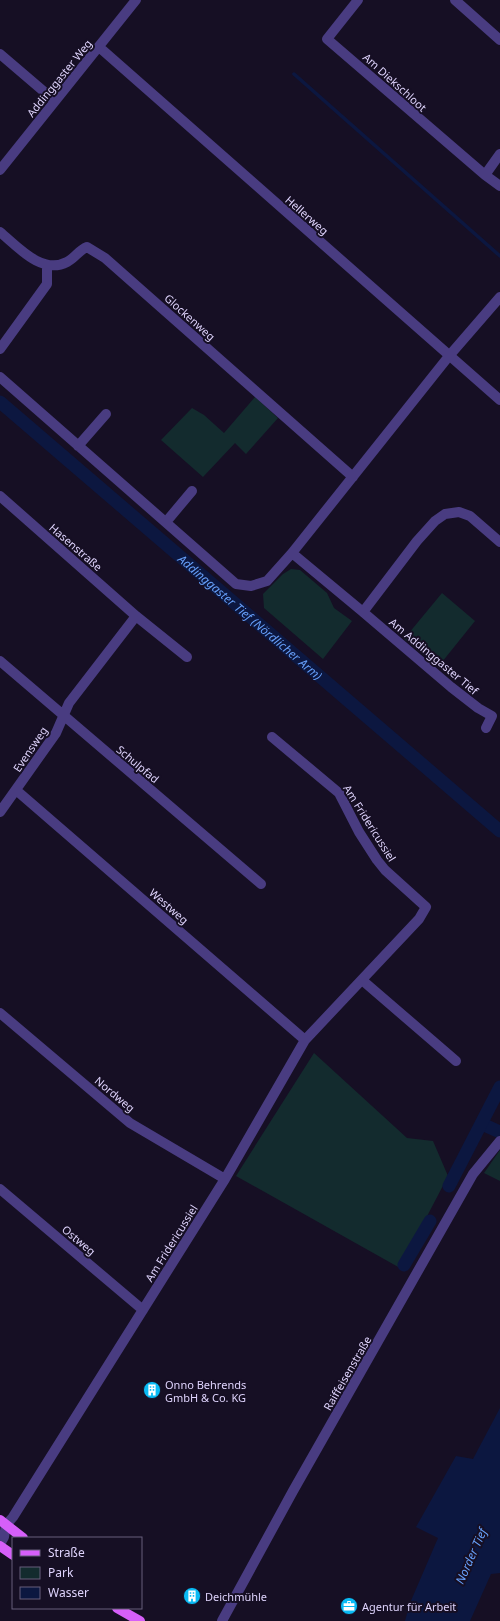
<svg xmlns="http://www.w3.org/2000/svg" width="500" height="1621" font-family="'Noto Sans',sans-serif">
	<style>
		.green { fill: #132b2e }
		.water { fill: #0c1740 }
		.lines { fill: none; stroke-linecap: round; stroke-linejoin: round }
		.stream { stroke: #0c1740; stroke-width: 3.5 }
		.canal { stroke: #0c1740; stroke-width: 13 }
		.minor { stroke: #493c81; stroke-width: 10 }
		.major { stroke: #d65ff9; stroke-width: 10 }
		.labels { text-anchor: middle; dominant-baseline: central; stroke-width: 4; stroke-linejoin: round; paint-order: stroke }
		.street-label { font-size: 11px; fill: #dfd4fd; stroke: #160f24 }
		.poi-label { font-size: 11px; fill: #dfd4fd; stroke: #160f24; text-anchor: start }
		.water-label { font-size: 12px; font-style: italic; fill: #669ff9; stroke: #160f24 }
	</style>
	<rect width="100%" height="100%" fill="#160f24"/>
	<!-- green -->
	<path class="green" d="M 255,397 L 278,418 L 246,454 L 235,443 L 203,477 L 161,440 L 192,408 L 204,415 L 224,433 Z
		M 291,569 L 300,570 L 327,593 L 334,608 L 352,621 L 323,659 L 264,608 L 263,594 L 283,574 Z
		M 442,593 L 475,621 L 438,667 L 404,639 Z
		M 314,1053 L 407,1138 L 433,1141 L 448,1176 L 400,1268 L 236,1176 Z
		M 500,1150 L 500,1181 L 484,1173 Z"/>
	<!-- water -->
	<path class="water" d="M 500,1408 L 500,1573 L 491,1574 L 470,1621 L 405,1621 L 410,1603 L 438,1538 L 416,1527 L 456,1456 L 473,1459 Z"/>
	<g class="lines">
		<!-- stream -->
		<path class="stream" d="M 294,74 L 500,256"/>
		<!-- canal -->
		<g class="canal">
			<path id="s1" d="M 0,402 L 500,831"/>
			<path d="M 482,1124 L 500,1132"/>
			<path d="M 449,1186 L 500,1087"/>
			<path d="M 404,1265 L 430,1221"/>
		</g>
		<!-- minor -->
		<path class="minor" d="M 358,0 L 327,39 L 485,175
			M 455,0 L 500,40
			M 99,47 L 500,400
			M 0,54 L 55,101
			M 500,154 L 485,175 L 500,186
			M 0,170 L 136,0
			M 0,232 C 18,247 42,275 67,262 C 75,258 79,250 87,247 L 105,258 L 353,477
			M 0,349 L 47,284 L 47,265
			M 0,377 L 236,584 L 251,586 L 267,581 L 292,553 L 449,356 L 500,297
			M 78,446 L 106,414
			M 0,496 L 136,616 L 187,657
			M 166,522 L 192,491
			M 292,553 L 363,612 L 417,541 L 435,521 L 445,514 L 459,512 L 470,516 L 500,542
			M 363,612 L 451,687 L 478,708 L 492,716 L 486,728
			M 0,661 L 261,884
			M 16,790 L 305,1040
			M 0,812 L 56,733 L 69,703 L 136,616
			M 362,980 L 456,1061
			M 0,1013 L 130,1123 L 225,1179
			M 0,1189 L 143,1310
			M 6,1525 L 13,1517 L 225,1179 L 305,1040 L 419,919 L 426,907 L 385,870 L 377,860 L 359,832 L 339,793 L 272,737
			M 0,1544 L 4,1537 L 6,1525
			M 222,1621 L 293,1491 L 473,1174 L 500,1141"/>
		<!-- major -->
		<path class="major" d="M 0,1520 L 23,1538
			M 0,1546 L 13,1555
			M 117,1608 L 140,1621"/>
	</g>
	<!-- icons -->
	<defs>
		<g id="building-disc" transform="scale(0.9)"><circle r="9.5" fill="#09baf4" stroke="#160f24"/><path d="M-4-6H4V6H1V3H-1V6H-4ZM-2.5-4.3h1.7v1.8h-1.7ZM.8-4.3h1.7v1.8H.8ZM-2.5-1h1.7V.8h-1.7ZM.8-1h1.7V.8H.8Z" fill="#fff"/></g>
		<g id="office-disc" transform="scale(0.9)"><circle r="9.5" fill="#09baf4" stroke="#160f24"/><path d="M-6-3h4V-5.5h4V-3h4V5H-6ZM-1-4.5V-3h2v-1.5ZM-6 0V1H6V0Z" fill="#fff"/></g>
	</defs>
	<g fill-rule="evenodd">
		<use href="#building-disc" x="152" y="1390"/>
		<use href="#building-disc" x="192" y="1596"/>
		<use href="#office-disc" x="349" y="1606"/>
	</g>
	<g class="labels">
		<!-- street labels -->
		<g class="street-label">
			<text transform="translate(59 78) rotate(-51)">Addinggaster Weg</text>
			<text transform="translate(395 82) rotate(42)">Am Diekschloot</text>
			<text transform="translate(307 215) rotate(41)">Hellerweg</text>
			<text transform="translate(190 317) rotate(42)">Glockenweg</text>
			<text transform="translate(76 547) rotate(41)">Hasenstraße</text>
			<text transform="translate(434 656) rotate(40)">Am Addinggaster Tief</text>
			<text transform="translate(30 749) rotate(-56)">Evensweg</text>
			<text transform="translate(138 764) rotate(40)">Schulpfad</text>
			<text transform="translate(370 823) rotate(58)">Am Fridericussiel</text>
			<text transform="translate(169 906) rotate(41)">Westweg</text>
			<text transform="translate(115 1094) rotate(40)">Nordweg</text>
			<text transform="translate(79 1240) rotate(40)">Ostweg</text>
			<text transform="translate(171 1243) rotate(-58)">Am Fridericussiel</text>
			<text transform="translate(347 1373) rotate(-60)">Raiffeisenstraße</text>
		</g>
		<!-- poi labels -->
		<g class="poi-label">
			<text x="165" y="1384">Onno Behrends<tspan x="165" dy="13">GmbH &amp; Co. KG</tspan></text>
			<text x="205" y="1596">Deichmühle</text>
			<text x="362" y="1606">Agentur für Arbeit</text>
		</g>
		<!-- water labels -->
		<g class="water-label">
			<text stroke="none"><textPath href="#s1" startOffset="330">Addinggaster Tief (Nördlicher Arm)</textPath></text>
			<text transform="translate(471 1556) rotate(-66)">Norder Tief</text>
		</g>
	</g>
	<!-- legend -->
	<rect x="12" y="1537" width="130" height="72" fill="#160f24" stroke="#665e7b"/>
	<rect x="20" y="1550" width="20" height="6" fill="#d65ff9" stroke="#665e7b"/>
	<text x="48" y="1557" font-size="12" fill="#dfd4fd">Straße</text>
	<rect x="20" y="1567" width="20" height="12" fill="#132b2e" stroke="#665e7b"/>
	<text x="48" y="1577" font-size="12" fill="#dfd4fd">Park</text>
	<rect x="20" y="1587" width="20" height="12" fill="#0c1740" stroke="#665e7b"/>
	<text x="48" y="1597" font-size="12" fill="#dfd4fd">Wasser</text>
</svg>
